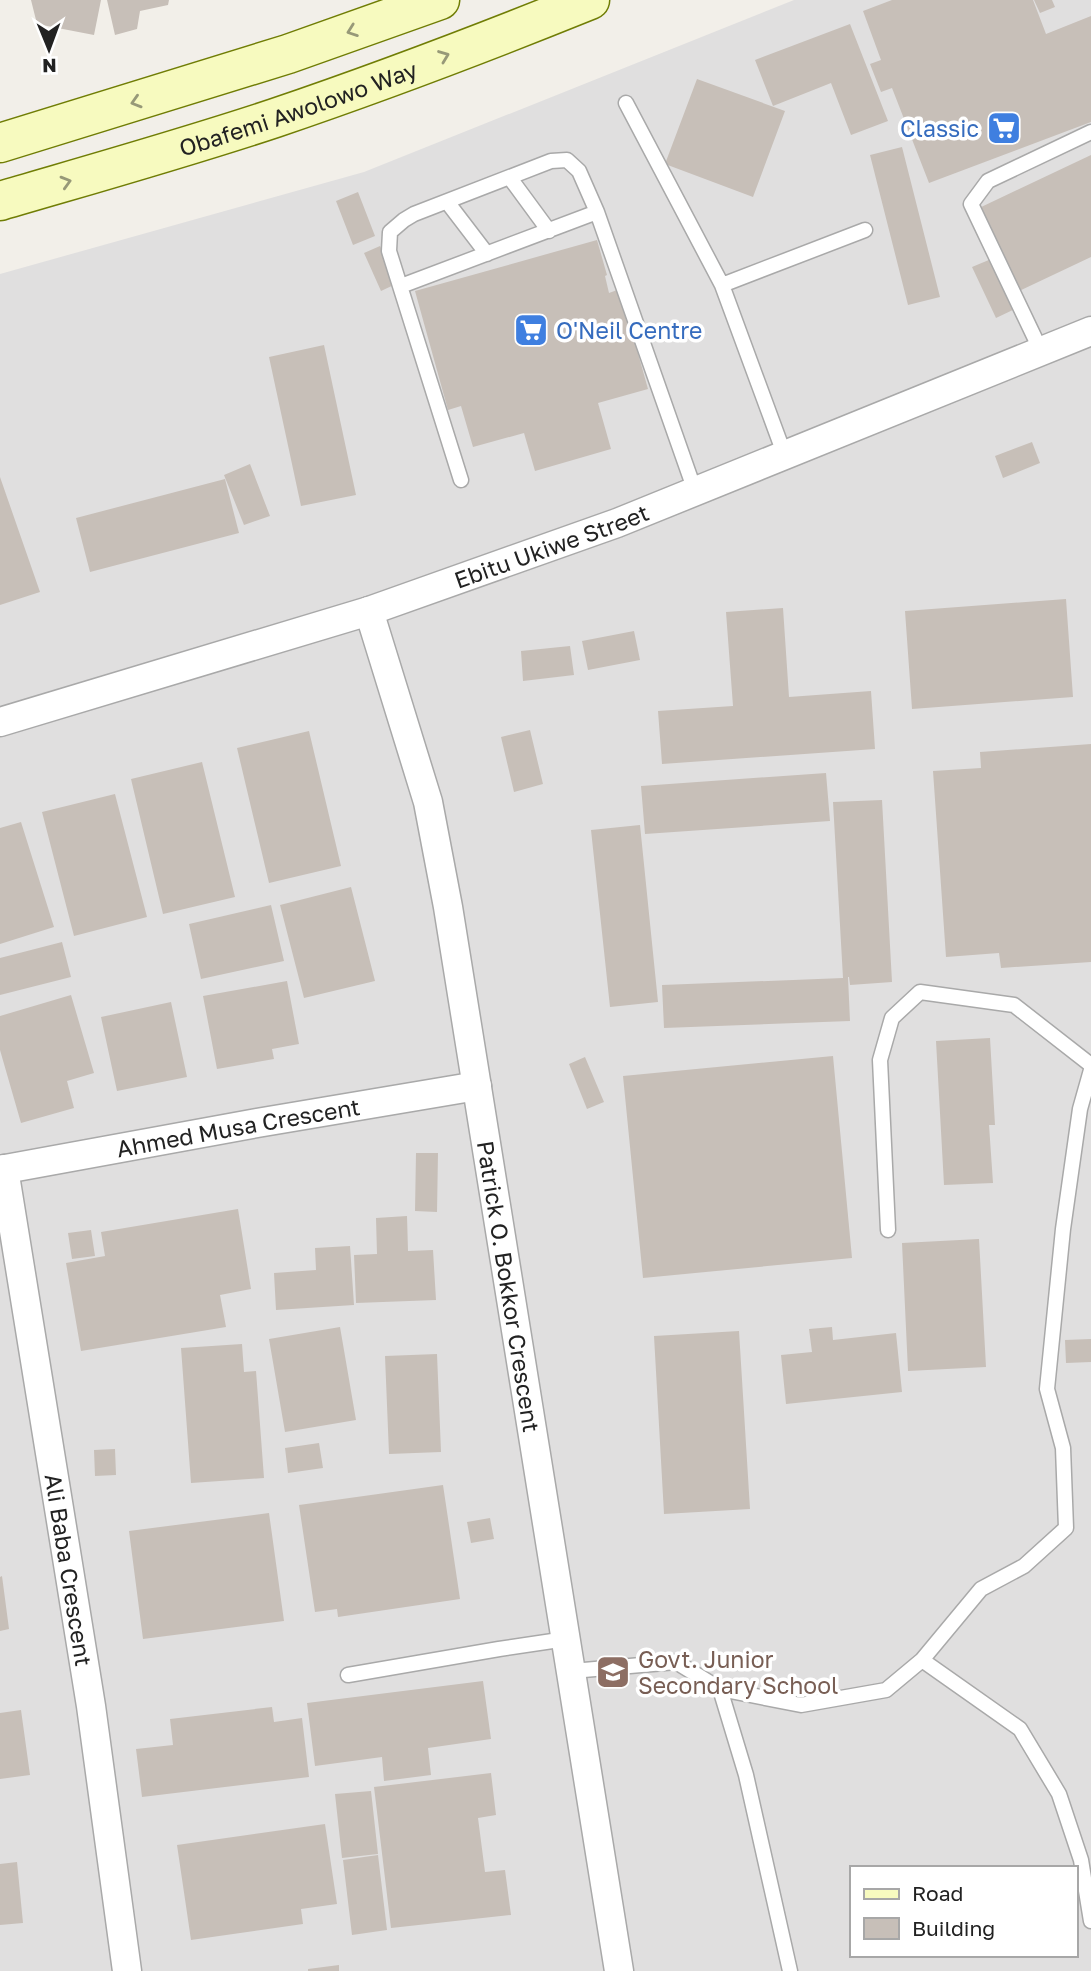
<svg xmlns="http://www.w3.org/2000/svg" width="1091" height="1971" font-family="'Golos Text',sans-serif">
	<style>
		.residential { fill: #e0dfdf; fill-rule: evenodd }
		.building { fill: #c7bfb8 }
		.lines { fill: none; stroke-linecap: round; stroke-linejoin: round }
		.lane-casing { stroke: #a9a9a9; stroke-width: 17 }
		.street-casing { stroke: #a9a9a9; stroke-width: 31 }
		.secondary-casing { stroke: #707d05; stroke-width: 41 }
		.lane { stroke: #fff; stroke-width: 14 }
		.street { stroke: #fff; stroke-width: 28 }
		.secondary { stroke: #f7fabf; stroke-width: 38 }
		.oneway { stroke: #979978 }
		.labels { text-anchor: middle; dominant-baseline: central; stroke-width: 7; stroke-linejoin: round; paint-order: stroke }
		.street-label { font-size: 23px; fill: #222; stroke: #fff }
		.shop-label { font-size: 23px; fill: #366cbe; stroke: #fff; text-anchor: end }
		.education-label { font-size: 23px; fill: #785e54; stroke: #fff; text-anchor: start }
	</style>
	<rect width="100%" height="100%" fill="#f2efe9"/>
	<!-- residential -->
	<path class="residential" d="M 794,0 L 1091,0 L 1091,1971 L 0,1971 L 0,274 L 364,172 ZM 851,1868 L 1075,1868 L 1075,1955 L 851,1955 Z"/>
	<!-- building -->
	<path class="building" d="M 31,0 L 101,0 L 94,35 L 37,24 Z
		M 107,0 L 169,0 L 168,5 L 140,11 L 137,29 L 115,35 Z
		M 892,0 L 1033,0 L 1046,34 L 1091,16 L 1091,122 L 929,183 L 892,88 L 881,92 L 870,64 L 881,60 L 863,11 Z
		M 1034,0 L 1052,0 L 1055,7 L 1040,13 Z
		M 850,24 L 888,121 L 851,135 L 831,83 L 773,106 L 755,60 Z
		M 697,79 L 785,111 L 753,197 L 665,164 Z
		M 902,147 L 940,297 L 908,305 L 870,155 Z
		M 1091,155 L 1091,257 L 1017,292 L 977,209 Z
		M 358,192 L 375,236 L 353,245 L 336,201 Z
		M 597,240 L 607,275 L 605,276 L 609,293 L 620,289 L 648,389 L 598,403 L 611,449 L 535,471 L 524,433 L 473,447 L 461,406 L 448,410 L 415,291 Z
		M 380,246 L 398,283 L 381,291 L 364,253 Z
		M 996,257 L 1019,307 L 996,318 L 972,267 Z
		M 324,345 L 356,495 L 301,506 L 269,357 Z
		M 1032,442 L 1040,463 L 1003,478 L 995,456 Z
		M 250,464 L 270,516 L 244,525 L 224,475 Z
		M 0,477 L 40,592 L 0,605 Z
		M 225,479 L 239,533 L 90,572 L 76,518 Z
		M 1066,599 L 1073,697 L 912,709 L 905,611 Z
		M 783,608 L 789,697 L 871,691 L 875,749 L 662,764 L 658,711 L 733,706 L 726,612 Z
		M 634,631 L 640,660 L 588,670 L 582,641 Z
		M 570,646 L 574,675 L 523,681 L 521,651 Z
		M 530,730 L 543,784 L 514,792 L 501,737 Z
		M 309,731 L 341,866 L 269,883 L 237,748 Z
		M 1091,744 L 1091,962 L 1001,968 L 999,953 L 946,957 L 933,771 L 981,768 L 980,752 Z
		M 202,762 L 235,897 L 163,914 L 131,779 Z
		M 826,773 L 830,821 L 645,834 L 641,786 Z
		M 115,794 L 147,917 L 74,936 L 42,812 Z
		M 882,800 L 892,982 L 850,985 L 849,977 L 848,977 L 850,1021 L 664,1028 L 662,985 L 843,978 L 833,802 Z
		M 21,822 L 54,927 L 0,944 L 0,828 Z
		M 640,825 L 658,1002 L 610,1007 L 591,830 Z
		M 351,887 L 375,981 L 304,998 L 280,905 Z
		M 271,905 L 284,961 L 201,979 L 189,924 Z
		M 62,942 L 71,977 L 0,995 L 0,958 Z
		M 287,981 L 299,1044 L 272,1049 L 274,1059 L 217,1069 L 203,996 Z
		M 71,995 L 94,1073 L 67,1081 L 74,1108 L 21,1123 L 0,1050 L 0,1016 Z
		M 171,1002 L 187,1077 L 117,1091 L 101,1017 Z
		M 990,1038 L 995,1125 L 989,1125 L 993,1183 L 944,1185 L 936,1041 Z
		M 833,1056 L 852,1258 L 643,1278 L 623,1076 Z
		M 585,1057 L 604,1102 L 587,1109 L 569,1064 Z
		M 416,1153 L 438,1153 L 437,1212 L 415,1211 Z
		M 238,1209 L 251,1289 L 220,1295 L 226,1327 L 81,1351 L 66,1263 L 105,1256 L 101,1232 Z
		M 407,1216 L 408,1251 L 433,1250 L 436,1300 L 356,1303 L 354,1255 L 377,1254 L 376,1218 Z
		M 91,1230 L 95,1256 L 72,1259 L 68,1233 Z
		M 979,1239 L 986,1367 L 908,1371 L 902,1243 Z
		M 350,1246 L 354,1305 L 276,1310 L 274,1273 L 316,1270 L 315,1248 Z
		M 340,1327 L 356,1420 L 285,1432 L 269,1339 Z
		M 832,1327 L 833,1340 L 896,1333 L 902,1392 L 786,1404 L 781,1355 L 812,1352 L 809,1329 Z
		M 739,1331 L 750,1509 L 664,1514 L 654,1336 Z
		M 1091,1339 L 1091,1362 L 1066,1363 L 1065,1340 Z
		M 242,1344 L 244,1372 L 256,1371 L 264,1478 L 191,1483 L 181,1348 Z
		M 437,1354 L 441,1452 L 389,1454 L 385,1356 Z
		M 319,1443 L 323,1468 L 288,1473 L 285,1448 Z
		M 115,1449 L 116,1475 L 95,1476 L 94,1450 Z
		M 443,1485 L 460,1599 L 338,1617 L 337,1609 L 315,1612 L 299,1505 Z
		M 269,1513 L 284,1621 L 143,1639 L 129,1531 Z
		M 490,1518 L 494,1539 L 471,1543 L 467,1522 Z
		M 2,1576 L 9,1629 L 0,1631 L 0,1577 Z
		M 483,1681 L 491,1739 L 428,1748 L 431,1775 L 384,1781 L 382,1757 L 315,1766 L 307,1703 Z
		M 272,1707 L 274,1722 L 302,1718 L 309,1777 L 142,1797 L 136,1749 L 173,1745 L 170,1719 Z
		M 21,1710 L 30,1775 L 0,1779 L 0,1713 Z
		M 491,1773 L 496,1815 L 478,1818 L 485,1872 L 505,1870 L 511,1915 L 391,1928 L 374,1787 Z
		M 371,1791 L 378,1854 L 342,1858 L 335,1794 Z
		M 325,1824 L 337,1904 L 301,1909 L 303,1924 L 191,1940 L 177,1845 Z
		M 378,1855 L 387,1930 L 352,1935 L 343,1860 Z
		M 17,1862 L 23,1923 L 0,1925 L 0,1864 Z
		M 339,1965 L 339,1971 L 308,1971 L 308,1969 Z"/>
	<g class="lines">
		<!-- lane casing -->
		<g class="lane-casing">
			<path id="lane" d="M 626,103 L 722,285 L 785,456
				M 510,178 L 549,231
				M 448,203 L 487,254
				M 722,285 L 865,230
				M 401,286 L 597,212
				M 1041,351 L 971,204 L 988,181 L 1091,132
				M 461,480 L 389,251 L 390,232 L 404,220 L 414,214 L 551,161 L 567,160 L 579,171 L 597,212 L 695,491
				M 888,1230 L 880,1060 L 892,1018 L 920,992 L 1014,1005 L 1091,1065
				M 922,1660 L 1020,1729 L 1059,1794 L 1081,1860 L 1091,1921
				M 572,1671 L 676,1662 L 720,1689 L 801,1705 L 886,1690 L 922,1660 L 981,1589 L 1024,1566 L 1066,1528 L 1063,1448 L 1047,1389 L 1063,1229 L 1080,1109 L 1091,1070
				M 348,1675 L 499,1649 L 566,1639
				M 720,1689 L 746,1775 L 790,1971"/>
		</g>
		<!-- street casing -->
		<g class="street-casing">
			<g id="street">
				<path id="s1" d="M 369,611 L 428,802 L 448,907 L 619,1971"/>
				<path id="s2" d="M 0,722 L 369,611 L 617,523 L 1091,331"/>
				<path id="s3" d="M 4,1169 L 91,1706 L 127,1971"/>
				<path id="s4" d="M 0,1170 L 257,1123 L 477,1086"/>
			</g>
		</g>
		<!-- secondary casing -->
		<g class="secondary-casing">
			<g id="secondary">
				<path d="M 0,143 L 288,54 L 440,0"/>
				<path id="s5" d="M 0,201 C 92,174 185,148 275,118 C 381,82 486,42 590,0"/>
			</g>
		</g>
		<!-- lane -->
		<use href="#lane" class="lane"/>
		<!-- street -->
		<use href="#street" class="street"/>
		<!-- secondary -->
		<use href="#secondary" class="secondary"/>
	</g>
	<!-- one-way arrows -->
	<defs><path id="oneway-chevron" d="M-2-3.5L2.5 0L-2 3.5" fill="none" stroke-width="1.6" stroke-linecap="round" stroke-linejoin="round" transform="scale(1.75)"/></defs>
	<g class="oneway">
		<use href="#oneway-chevron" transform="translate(352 31) rotate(160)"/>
		<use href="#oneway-chevron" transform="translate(444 56) rotate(-21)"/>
		<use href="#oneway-chevron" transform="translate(136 102) rotate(163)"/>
		<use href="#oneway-chevron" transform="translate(66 182) rotate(-16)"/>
	</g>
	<!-- icons -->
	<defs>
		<g id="supermarket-square" transform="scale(1.75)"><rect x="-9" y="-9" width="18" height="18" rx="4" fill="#3f7fe0" stroke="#fff"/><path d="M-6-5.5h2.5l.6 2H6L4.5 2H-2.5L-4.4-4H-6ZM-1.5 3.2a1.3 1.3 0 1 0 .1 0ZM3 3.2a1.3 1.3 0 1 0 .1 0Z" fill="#fff"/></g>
		<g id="school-square" transform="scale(1.75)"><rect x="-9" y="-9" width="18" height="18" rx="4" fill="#8d6e63" stroke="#fff"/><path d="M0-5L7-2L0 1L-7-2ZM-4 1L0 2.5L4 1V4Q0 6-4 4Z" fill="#fff"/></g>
	</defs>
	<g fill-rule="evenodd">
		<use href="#supermarket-square" x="1004" y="128"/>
		<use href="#supermarket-square" x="531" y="330"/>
		<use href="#school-square" x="613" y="1672"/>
	</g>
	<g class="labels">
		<!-- street labels -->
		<g class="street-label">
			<text stroke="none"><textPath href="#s5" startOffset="312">Obafemi Awolowo Way</textPath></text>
			<text stroke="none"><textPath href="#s2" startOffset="579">Ebitu Ukiwe Street</textPath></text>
			<text stroke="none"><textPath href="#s4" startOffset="242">Ahmed Musa Crescent</textPath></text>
			<text stroke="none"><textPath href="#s1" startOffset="691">Patrick O. Bokkor Crescent</textPath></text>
			<text stroke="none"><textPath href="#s3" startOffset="406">Ali Baba Crescent</textPath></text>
		</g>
		<!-- shop labels -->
		<g class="shop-label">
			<text x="979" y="128">Classic</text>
			<text x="556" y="330" text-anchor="start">O'Neil Centre</text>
		</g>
		<!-- education labels -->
		<g class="education-label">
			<text x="638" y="1659">Govt. Junior<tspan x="638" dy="26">Secondary School</tspan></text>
		</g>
	</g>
	<!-- legend -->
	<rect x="850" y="1866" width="228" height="91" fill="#ffffff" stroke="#a7a7a7" stroke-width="2"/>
	<rect x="864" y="1889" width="35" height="10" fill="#f7fabf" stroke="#a7a7a7" stroke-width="2"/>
	<text x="912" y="1901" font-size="21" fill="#222222">Road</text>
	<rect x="864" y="1918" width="35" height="21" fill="#c7bfb8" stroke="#a7a7a7" stroke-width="2"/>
	<text x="912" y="1936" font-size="21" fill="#222222">Building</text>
	<!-- north arrow -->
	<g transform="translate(49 49) rotate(179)" stroke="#ffffff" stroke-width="5" paint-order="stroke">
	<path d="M0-5L12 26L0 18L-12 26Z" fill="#222222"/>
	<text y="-10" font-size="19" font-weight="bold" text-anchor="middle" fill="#222222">N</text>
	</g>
</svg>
